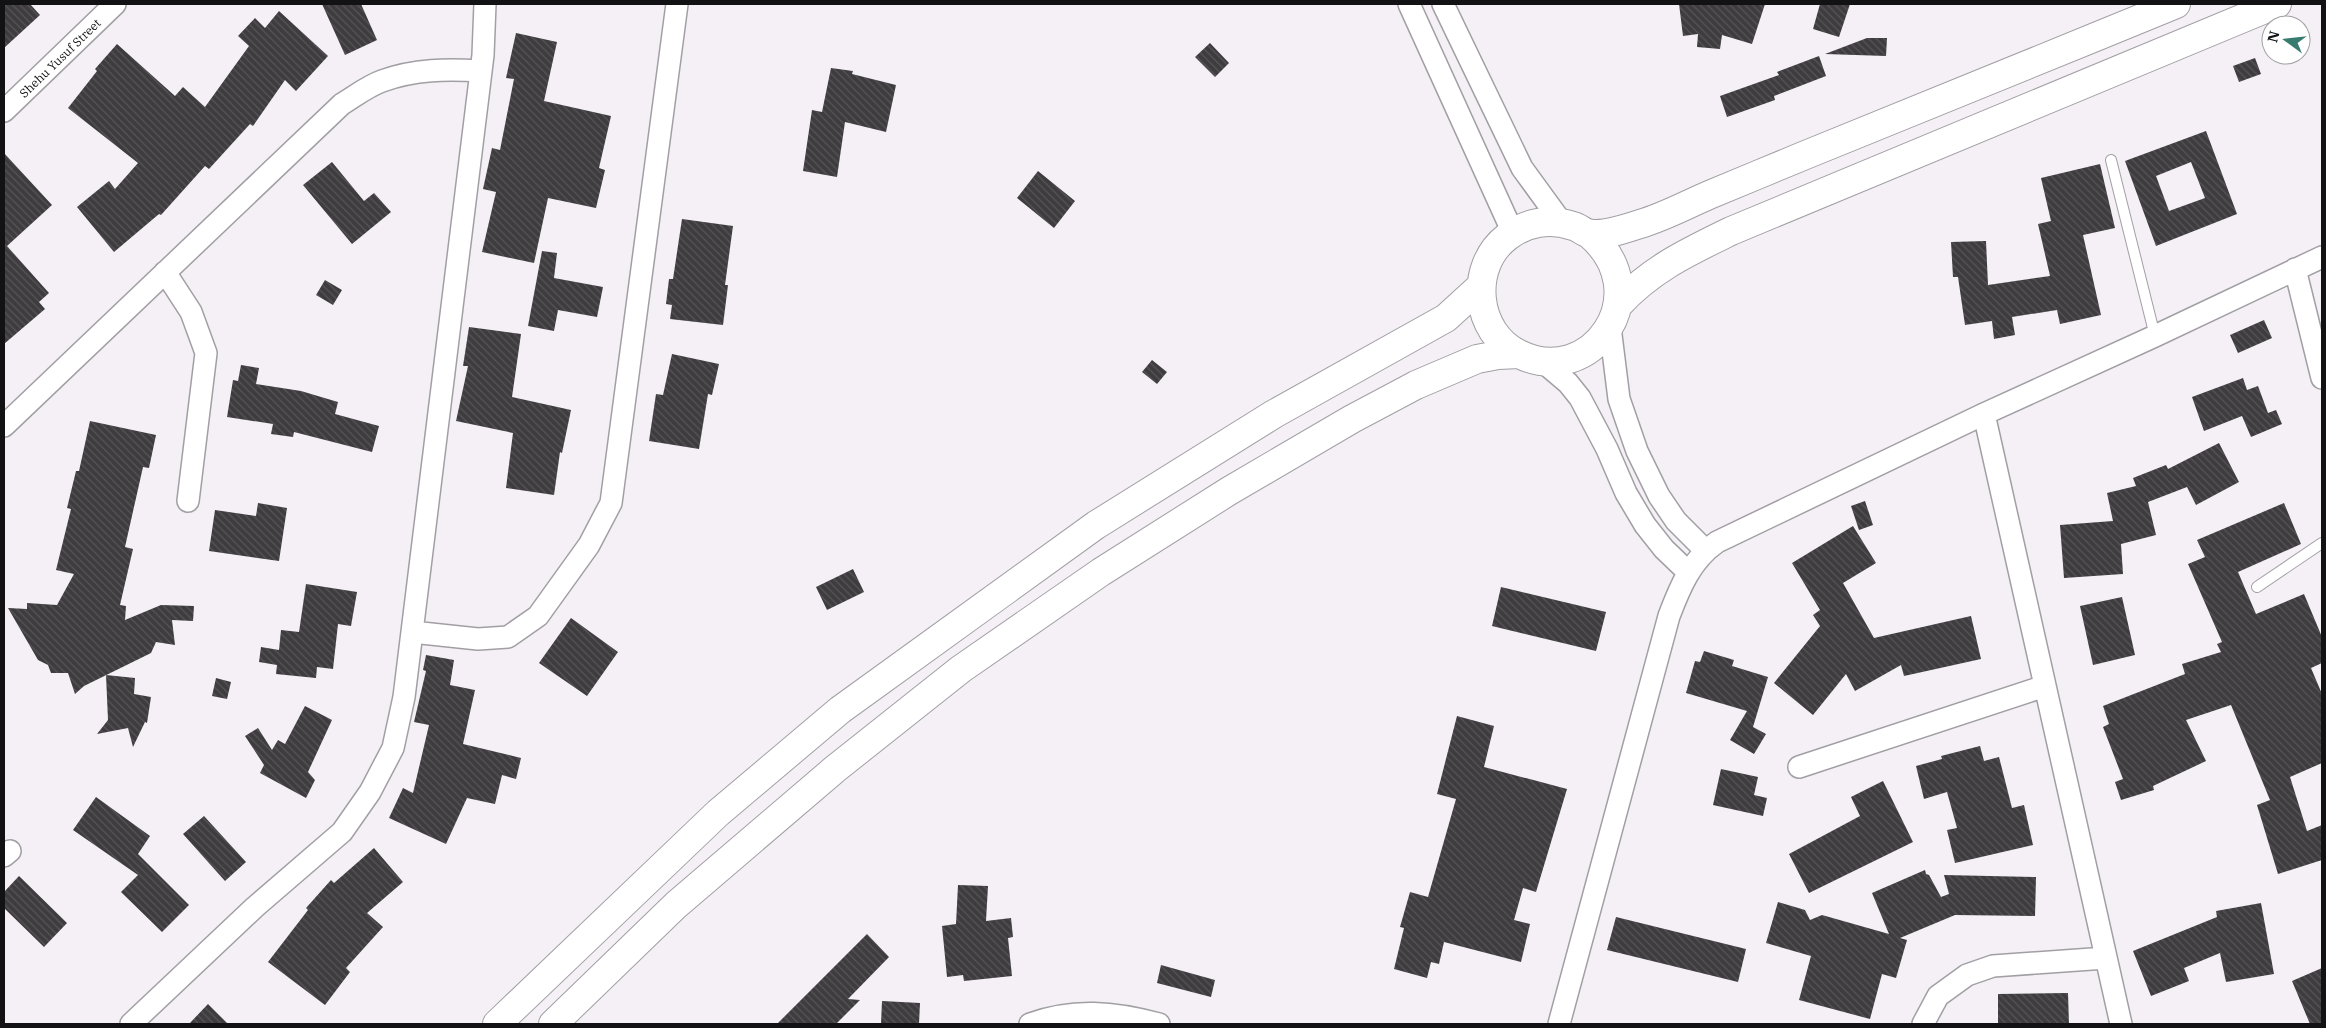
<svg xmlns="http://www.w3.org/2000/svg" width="2326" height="1028" font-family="'IBM Plex Serif',serif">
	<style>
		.building { fill: url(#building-back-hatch); fill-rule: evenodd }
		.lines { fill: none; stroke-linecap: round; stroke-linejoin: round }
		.lane-casing { stroke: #a29fa4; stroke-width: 12 }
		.street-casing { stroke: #a29fa4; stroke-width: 24 }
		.secondary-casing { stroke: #a29fa4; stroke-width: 30 }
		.lane { stroke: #fff; stroke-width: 10 }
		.street { stroke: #fff; stroke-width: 21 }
		.secondary { stroke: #fff; stroke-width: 28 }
		.labels { text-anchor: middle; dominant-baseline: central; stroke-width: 5; stroke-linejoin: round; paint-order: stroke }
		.street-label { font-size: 12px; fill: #121113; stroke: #fff }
	</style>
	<defs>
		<pattern id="building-back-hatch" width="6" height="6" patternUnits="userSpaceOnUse" patternTransform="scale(1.25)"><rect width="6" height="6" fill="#3f3c40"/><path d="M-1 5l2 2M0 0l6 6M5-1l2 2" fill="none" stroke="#575558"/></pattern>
	</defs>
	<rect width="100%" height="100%" fill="#f4f0f6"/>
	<!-- building -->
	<path class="building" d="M 4,4 L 30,4 L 40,15 L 4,48 Z
		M 322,4 L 361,4 L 377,40 L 345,55 Z
		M 1679,4 L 1765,4 L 1752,44 L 1722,35 L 1720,49 L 1697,47 L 1698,34 L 1683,36 Z
		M 1820,4 L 1850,4 L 1839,37 L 1813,29 Z
		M 279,11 L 328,56 L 296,91 L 285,80 L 253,126 L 250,124 L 209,169 L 205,166 L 161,215 L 159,214 L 114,252 L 77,207 L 109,181 L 115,189 L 138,163 L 68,108 L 97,71 L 95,69 L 117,44 L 175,96 L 183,87 L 205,107 L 249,46 L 238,36 L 255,18 L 265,28 Z
		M 516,33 L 557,42 L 544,101 L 611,116 L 599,168 L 605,170 L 596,208 L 548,198 L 534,263 L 482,252 L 496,192 L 483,189 L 492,148 L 500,150 L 514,79 L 506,78 Z
		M 1867,38 L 1887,38 L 1886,56 L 1825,54 Z
		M 1210,43 L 1229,63 L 1215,77 L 1195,57 Z
		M 1819,56 L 1826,76 L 1774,96 L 1775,100 L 1727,117 L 1720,96 L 1779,75 L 1777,72 Z
		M 2255,58 L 2261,74 L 2239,82 L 2233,66 Z
		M 831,68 L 853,71 L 852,74 L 896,85 L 886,132 L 845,122 L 837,177 L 803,171 L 812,110 L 822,112 Z
		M 2206,131 L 2237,214 L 2156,246 L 2125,161 ZM 2191,162 L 2205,198 L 2169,211 L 2156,176 Z
		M 4,153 L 52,205 L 7,246 L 49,293 L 39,302 L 45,309 L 4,344 Z
		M 332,162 L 364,201 L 374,193 L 391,212 L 352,244 L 303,185 Z
		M 2100,164 L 2115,228 L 2083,235 L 2101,315 L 2060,324 L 2057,310 L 2012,317 L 2015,335 L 1994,339 L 1992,321 L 1965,325 L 1958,277 L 1953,277 L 1951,242 L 1986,241 L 1988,285 L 2050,276 L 2038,224 L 2051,221 L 2041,178 Z
		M 1038,171 L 1075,201 L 1054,228 L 1017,198 Z
		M 682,219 L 733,226 L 725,285 L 728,285 L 723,325 L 670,319 L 672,305 L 666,304 L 669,279 L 673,279 Z
		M 542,251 L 557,253 L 554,278 L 603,287 L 597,317 L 558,310 L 554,331 L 528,326 Z
		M 325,280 L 342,290 L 333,305 L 316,295 Z
		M 2264,320 L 2272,338 L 2238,353 L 2230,335 Z
		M 469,327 L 521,334 L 512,397 L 571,410 L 562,453 L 560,452 L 554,495 L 506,488 L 513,433 L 456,421 L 468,366 L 463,366 Z
		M 672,354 L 719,364 L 712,395 L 708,394 L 699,449 L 649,441 L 656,394 L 663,395 Z
		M 1152,360 L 1167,372 L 1157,384 L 1142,372 Z
		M 241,365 L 259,368 L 256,384 L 301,391 L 338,402 L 335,414 L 379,426 L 372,452 L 294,432 L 293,437 L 271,434 L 273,424 L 227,417 L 233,380 L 238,381 Z
		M 2243,378 L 2247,390 L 2258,386 L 2268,413 L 2276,410 L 2282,424 L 2251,437 L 2242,416 L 2204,431 L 2192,397 Z
		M 90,421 L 156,435 L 149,468 L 143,467 L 125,547 L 133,549 L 120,605 L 126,606 L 125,620 L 161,605 L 194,606 L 193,621 L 172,620 L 175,645 L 156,642 L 151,653 L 84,686 L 75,694 L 68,673 L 51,673 L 48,665 L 38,660 L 8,608 L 27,609 L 27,603 L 57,605 L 74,574 L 56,570 L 71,509 L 67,508 L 76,471 L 79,471 Z
		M 2219,443 L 2239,482 L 2196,505 L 2187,487 L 2148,502 L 2156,535 L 2121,544 L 2123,574 L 2064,578 L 2060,525 L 2113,521 L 2107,493 L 2136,486 L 2133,478 L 2166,465 L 2168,469 Z
		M 1865,501 L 1873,525 L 1859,530 L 1851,506 Z
		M 258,503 L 287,508 L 279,561 L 209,551 L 215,510 L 256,516 Z
		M 2284,503 L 2301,544 L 2238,572 L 2256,614 L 2304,594 L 2322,637 L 2322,663 L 2311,668 L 2322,694 L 2322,763 L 2290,777 L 2307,831 L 2322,825 L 2322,860 L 2278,874 L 2257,805 L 2270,800 L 2231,705 L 2186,720 L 2206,761 L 2153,786 L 2154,790 L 2121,800 L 2115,782 L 2123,779 L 2103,727 L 2109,724 L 2103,706 L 2185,674 L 2182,664 L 2221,652 L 2217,644 L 2222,642 L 2188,564 L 2205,557 L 2197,540 Z
		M 1853,526 L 1876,563 L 1843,583 L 1874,638 L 1971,616 L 1981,659 L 1904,676 L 1901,665 L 1855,691 L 1846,674 L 1813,715 L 1774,683 L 1820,626 L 1813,615 L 1820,610 L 1792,563 Z
		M 853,569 L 864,592 L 827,610 L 816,587 Z
		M 306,584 L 357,592 L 351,626 L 338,624 L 333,669 L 317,667 L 316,678 L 276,674 L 277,665 L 259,662 L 261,647 L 279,650 L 281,630 L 299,632 Z
		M 1501,587 L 1606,612 L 1596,651 L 1492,626 Z
		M 2122,597 L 2135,655 L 2093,665 L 2080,606 Z
		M 571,618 L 618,652 L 587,696 L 539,663 Z
		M 1704,651 L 1734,660 L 1732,666 L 1768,677 L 1753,727 L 1766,734 L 1754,754 L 1730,740 L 1747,711 L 1686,693 L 1695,661 L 1700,662 Z
		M 426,655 L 454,660 L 450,685 L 475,690 L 463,744 L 521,758 L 516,779 L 502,775 L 495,804 L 467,798 L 446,844 L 389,818 L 403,788 L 413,793 L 429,725 L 414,722 L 426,671 L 423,670 Z
		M 106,675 L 135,678 L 134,694 L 151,697 L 147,723 L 145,722 L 133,747 L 128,728 L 97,734 L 108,720 Z
		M 216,678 L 231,682 L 227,699 L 212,696 Z
		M 305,706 L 332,720 L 308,772 L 315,780 L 306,798 L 260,773 L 264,765 L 245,736 L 258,728 L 272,750 L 278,740 L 285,744 Z
		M 1457,716 L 1494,726 L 1484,767 L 1567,789 L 1536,892 L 1523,888 L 1514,920 L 1530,924 L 1521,962 L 1444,942 L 1439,964 L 1431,962 L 1427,978 L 1394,969 L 1404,928 L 1400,927 L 1410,892 L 1428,897 L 1456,799 L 1437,794 Z
		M 1980,746 L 1984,761 L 1999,757 L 2012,808 L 2024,805 L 2033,845 L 1955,863 L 1947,830 L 1957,828 L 1947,792 L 1924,799 L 1916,766 L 1942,759 L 1941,756 Z
		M 1721,769 L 1758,777 L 1754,795 L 1767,798 L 1763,816 L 1713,805 Z
		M 1883,781 L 1913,842 L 1809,893 L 1789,854 L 1860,816 L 1851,797 Z
		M 96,797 L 150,836 L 138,854 L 189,905 L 162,932 L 121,892 L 138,875 L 73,830 Z
		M 204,816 L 246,862 L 225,881 L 183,834 Z
		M 374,848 L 403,882 L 367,913 L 383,927 L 346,968 L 350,972 L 325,1005 L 268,962 L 308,910 L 306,908 L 331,880 L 334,883 Z
		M 1925,870 L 1926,874 L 1929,875 L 1941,897 L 1949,894 L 1944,875 L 2036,877 L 2035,916 L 1955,915 L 1900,938 L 1907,940 L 1896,978 L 1882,974 L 1870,1019 L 1799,1000 L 1811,956 L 1766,943 L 1778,902 L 1805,910 L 1810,920 L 1822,915 L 1889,934 L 1872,893 Z
		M 19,876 L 67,923 L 44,947 L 4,908 L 4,892 Z
		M 958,885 L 988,886 L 986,921 L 1011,918 L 1013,937 L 1008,938 L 1012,976 L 964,981 L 963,975 L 947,977 L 942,926 L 956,924 Z
		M 2261,903 L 2274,974 L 2226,982 L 2220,953 L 2184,968 L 2189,981 L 2151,996 L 2133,951 L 2217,917 L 2216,911 Z
		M 1616,917 L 1746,949 L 1738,982 L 1607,950 Z
		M 867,934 L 889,957 L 848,999 L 860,1000 L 836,1024 L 777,1024 Z
		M 1161,965 L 1215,980 L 1211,997 L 1157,983 Z
		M 2322,968 L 2322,1024 L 2310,1024 L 2292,981 Z
		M 2068,993 L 2069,1024 L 1998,1024 L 1998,994 Z
		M 882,1001 L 920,1003 L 919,1024 L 881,1024 Z
		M 208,1004 L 228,1024 L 189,1024 Z"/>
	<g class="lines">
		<!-- lane casing -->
		<g class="lane-casing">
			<path id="lane" d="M 2111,160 L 2155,336
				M 2257,587 L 2322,543"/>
		</g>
		<!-- street casing -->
		<g class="street-casing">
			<path id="street" d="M 1409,4 L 1513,233
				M 1443,4 L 1522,168 L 1562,223
				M 4,111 L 115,4
				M 2295,269 L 2322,378
				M 165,272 L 191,312 L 206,353 L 188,501
				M 1610,327 L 1619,399 L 1637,451 L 1659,496 L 1676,521 L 1705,550
				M 1542,361 L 1568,383 L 1580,398 L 1607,449 L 1626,493 L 1645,525 L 1664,549 L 1688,572
				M 1984,414 L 2121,1024
				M 4,426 L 342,104 C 355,96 368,86 382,81 C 415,69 447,69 481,71
				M 412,632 L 478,639 L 508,637 L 538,616 L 589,545 L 611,503 L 677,4
				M 1799,767 L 2045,686
				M 4,856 L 10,851
				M 131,1024 L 255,907 L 342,832 L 370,792 L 393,748 L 404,697 L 483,55 L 485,4
				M 1030,1024 C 1074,1008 1114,1012 1159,1024
				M 1559,1024 L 1669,616 C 1680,587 1691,560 1717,542 L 1984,414 L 2155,336 L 2322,257
				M 1923,1024 L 1938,996 L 1967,975 L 1993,966 L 2106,958"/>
		</g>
		<!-- secondary casing -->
		<g class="secondary-casing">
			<path id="secondary" d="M 1588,233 C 1660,293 1591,390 1519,354 C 1475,333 1468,267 1507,237 C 1526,222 1550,218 1573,226 C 1578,227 1582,231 1587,233 C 1602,237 1625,229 1640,224 C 1664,217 1686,205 1709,195 C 1740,182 1772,169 1803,156 C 1928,105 2052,55 2176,4
				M 1618,305 C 1651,269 1688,252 1731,231 L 2277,4
				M 497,1024 L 718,813 L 840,710 L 1096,525 L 1274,414 L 1446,318 L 1481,286
				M 553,1024 L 676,905 L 835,769 L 961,669 L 1101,572 L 1229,491 L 1352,419 L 1416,385 L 1477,359 L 1498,355 L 1519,354"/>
		</g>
		<!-- lane -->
		<use href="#lane" class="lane"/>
		<!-- street -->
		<use href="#street" class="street"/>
		<!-- secondary -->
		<use href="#secondary" class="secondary"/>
	</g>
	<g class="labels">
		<!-- street labels -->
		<g class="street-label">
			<text transform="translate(60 58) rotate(-44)">Shehu Yusuf Street</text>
		</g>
	</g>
	<!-- border -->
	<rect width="2326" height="1028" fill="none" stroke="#121113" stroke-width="10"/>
	<!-- north arrow -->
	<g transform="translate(2286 40) rotate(285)"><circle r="24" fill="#ffffff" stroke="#a0a0a1"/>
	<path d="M0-4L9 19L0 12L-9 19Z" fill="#387c70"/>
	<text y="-8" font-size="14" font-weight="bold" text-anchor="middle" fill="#121113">N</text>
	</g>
</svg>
